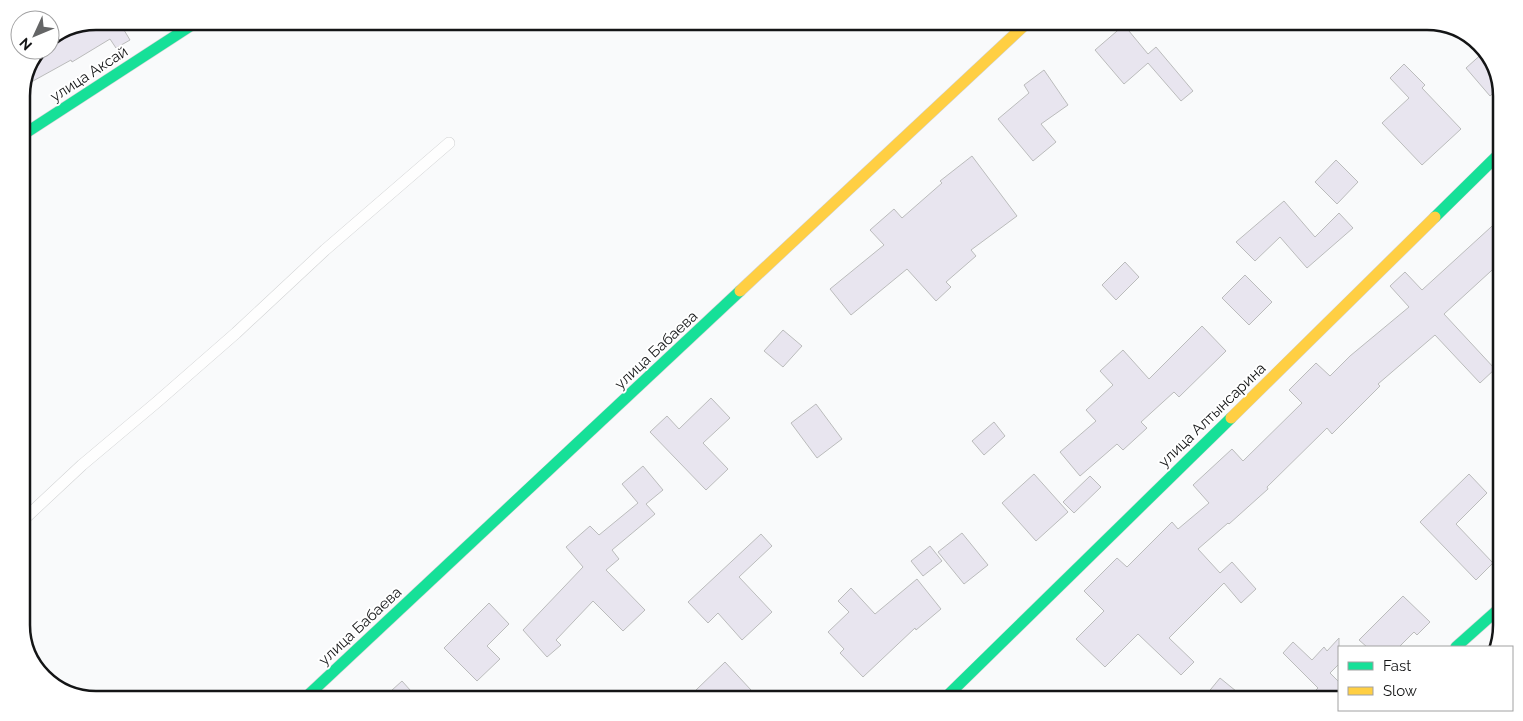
<svg xmlns="http://www.w3.org/2000/svg" width="1523" height="721" font-family="Raleway,sans-serif">
	<style>
		.building { fill: #e8e5ef; stroke: #bbbcbc }
		.lines { fill: none; stroke-linecap: round; stroke-linejoin: round }
		.lane-casing { stroke: #d1d2d3; stroke-width: 12 }
		.fast-casing { stroke: #d1d2d3; stroke-width: 12 }
		.slow-casing { stroke: #d1d2d3; stroke-width: 12 }
		.lane { stroke: #fefefe; stroke-width: 11 }
		.fast { stroke: #16e098; stroke-width: 11 }
		.slow { stroke: #ffcf43; stroke-width: 11 }
		.labels { text-anchor: middle; dominant-baseline: central; stroke-width: 4; stroke-linejoin: round; paint-order: stroke }
		.street-label { font-size: 15px; fill: #141516; stroke: #fff }
		.rim { fill: none; stroke: #141516; stroke-width: 2.5 }
	</style>
	<rect width="100%" height="100%" fill="#f9fafb"/>
	<!-- building -->
	<path class="building" d="M 96,21 L 138,21 L 124,30 L 130,40 L 116,48 L 110,39 L 72,62 L 71,60 L 24,86 L 40,50 L 50,50 L 50,40 Z
		M 1124,25 L 1148,54 L 1156,47 L 1193,91 L 1181,101 L 1148,63 L 1124,84 L 1095,50 Z
		M 1485,51 L 1489,54 L 1500,87 L 1490,96 L 1466,68 Z
		M 1404,64 L 1425,85 L 1422,88 L 1461,129 L 1422,165 L 1382,123 L 1409,98 L 1390,78 Z
		M 1044,70 L 1068,105 L 1041,124 L 1056,142 L 1033,161 L 998,119 L 1029,93 L 1024,85 Z
		M 972,156 L 1017,216 L 971,250 L 976,256 L 946,282 L 951,287 L 936,301 L 907,269 L 851,315 L 830,289 L 884,245 L 870,230 L 894,209 L 902,218 L 942,183 L 940,181 Z
		M 1336,160 L 1358,182 L 1337,204 L 1315,182 Z
		M 1284,201 L 1315,237 L 1339,213 L 1353,228 L 1307,268 L 1280,237 L 1255,261 L 1236,242 Z
		M 1502,217 L 1502,261 L 1444,314 L 1495,369 L 1480,383 L 1435,335 L 1378,384 L 1380,386 L 1332,434 L 1327,428 L 1267,487 L 1268,489 L 1229,524 L 1228,523 L 1198,549 L 1220,573 L 1232,562 L 1256,589 L 1241,603 L 1224,583 L 1169,638 L 1194,662 L 1181,675 L 1138,634 L 1105,667 L 1076,639 L 1104,611 L 1084,591 L 1117,558 L 1127,567 L 1172,522 L 1178,529 L 1209,503 L 1193,485 L 1232,449 L 1243,461 L 1302,403 L 1289,390 L 1316,363 L 1330,376 L 1350,356 L 1409,307 L 1390,286 L 1405,272 L 1422,290 Z
		M 1125,262 L 1139,277 L 1116,300 L 1102,285 Z
		M 1245,275 L 1272,302 L 1249,325 L 1222,298 Z
		M 1202,326 L 1226,351 L 1179,397 L 1174,392 L 1141,422 L 1147,428 L 1123,450 L 1117,444 L 1080,476 L 1060,452 L 1096,421 L 1086,410 L 1113,385 L 1100,371 L 1123,350 L 1149,379 Z
		M 783,330 L 802,346 L 783,367 L 764,351 Z
		M 711,398 L 730,418 L 703,443 L 728,469 L 706,490 L 650,432 L 667,416 L 679,429 Z
		M 816,404 L 842,439 L 817,458 L 791,423 Z
		M 994,422 L 1005,436 L 984,455 L 972,441 Z
		M 643,466 L 663,490 L 646,504 L 655,514 L 612,550 L 619,559 L 606,570 L 645,610 L 623,631 L 593,601 L 556,640 L 561,645 L 547,657 L 523,630 L 583,567 L 566,547 L 590,526 L 599,535 L 638,503 L 622,484 Z
		M 1034,474 L 1068,512 L 1036,541 L 1002,503 Z
		M 1469,474 L 1487,493 L 1456,524 L 1493,563 L 1476,580 L 1420,522 Z
		M 1090,476 L 1101,487 L 1074,513 L 1063,502 Z
		M 962,533 L 988,565 L 964,584 L 938,552 Z
		M 761,534 L 772,546 L 739,577 L 772,612 L 742,640 L 718,613 L 708,623 L 688,602 Z
		M 930,546 L 942,561 L 923,576 L 911,561 Z
		M 917,579 L 941,609 L 916,630 L 915,628 L 863,677 L 840,653 L 844,649 L 828,632 L 849,612 L 838,601 L 851,588 L 875,614 Z
		M 1403,596 L 1430,622 L 1417,635 L 1414,632 L 1399,647 L 1367,647 L 1359,640 Z
		M 489,603 L 509,624 L 487,646 L 500,659 L 477,681 L 444,648 Z
		M 1339,638 L 1339,664 L 1330,673 L 1339,682 L 1339,700 L 1306,700 L 1318,688 L 1283,653 L 1293,642 L 1312,660 L 1324,647 L 1327,651 Z
		M 725,662 L 751,690 L 740,700 L 705,700 L 696,690 Z
		M 1220,678 L 1247,700 L 1202,700 Z
		M 402,681 L 419,700 L 381,700 Z"/>
	<g class="lines">
		<!-- lane casing -->
		<g class="lane-casing">
			<path id="lane" d="M 21,522 L 82,465 L 157,402 L 236,333 L 325,250 L 449,143"/>
		</g>
		<!-- fast casing -->
		<g class="fast-casing">
			<path id="fast" d="M 21,136 L 198,21
				M 1435,217 L 1502,151
				M 1456,647 L 1502,606
				M 303,700 L 740,291
				M 943,700 L 1231,418"/>
		</g>
		<!-- slow casing -->
		<g class="slow-casing">
			<path id="slow" d="M 740,291 L 1029,21
				M 1231,418 L 1435,217"/>
		</g>
		<!-- lane -->
		<use href="#lane" class="lane"/>
		<!-- fast -->
		<use href="#fast" class="fast"/>
		<!-- slow -->
		<use href="#slow" class="slow"/>
	</g>
	<g class="labels">
		<!-- street labels -->
		<g class="street-label">
			<text transform="translate(89 74) rotate(-33)">улица Аксай</text>
			<text transform="translate(656 350) rotate(-43)">улица Бабаева</text>
			<text transform="translate(1212 415) rotate(-44)">улица Алтынсарина</text>
			<text transform="translate(360 626) rotate(-43)">улица Бабаева</text>
		</g>
	</g>
	<!-- crop -->
	<path d="M0 0H1523V721H0ZM96 30H1427A66 66 0 0 1 1493 96V625A66 66 0 0 1 1427 691H96A66 66 0 0 1 30 625V96A66 66 0 0 1 96 30Z" fill="#fff" fill-rule="evenodd"/>
	<path class="rim" d="M96 30H1427A66 66 0 0 1 1493 96V625A66 66 0 0 1 1427 691H96A66 66 0 0 1 30 625V96A66 66 0 0 1 96 30Z"/>
	<!-- legend -->
	<rect x="1338" y="646" width="175" height="65" fill="#ffffff" stroke="#a1a1a2"/>
	<rect x="1348" y="662" width="25" height="8" fill="#16e098" stroke="#a1a1a2"/>
	<text x="1383" y="671" font-size="15" fill="#141516">Fast</text>
	<rect x="1348" y="687" width="25" height="8" fill="#ffcf43" stroke="#a1a1a2"/>
	<text x="1383" y="696" font-size="15" fill="#141516">Slow</text>
	<!-- north arrow -->
	<g transform="translate(35 35) rotate(226)"><circle r="24" fill="#ffffff" stroke="#a1a1a2"/>
	<path d="M0-4L9 19L0 12L-9 19Z" fill="#646566"/>
	<text y="-8" font-size="14" font-weight="bold" text-anchor="middle" fill="#141516">N</text>
	</g>
</svg>
